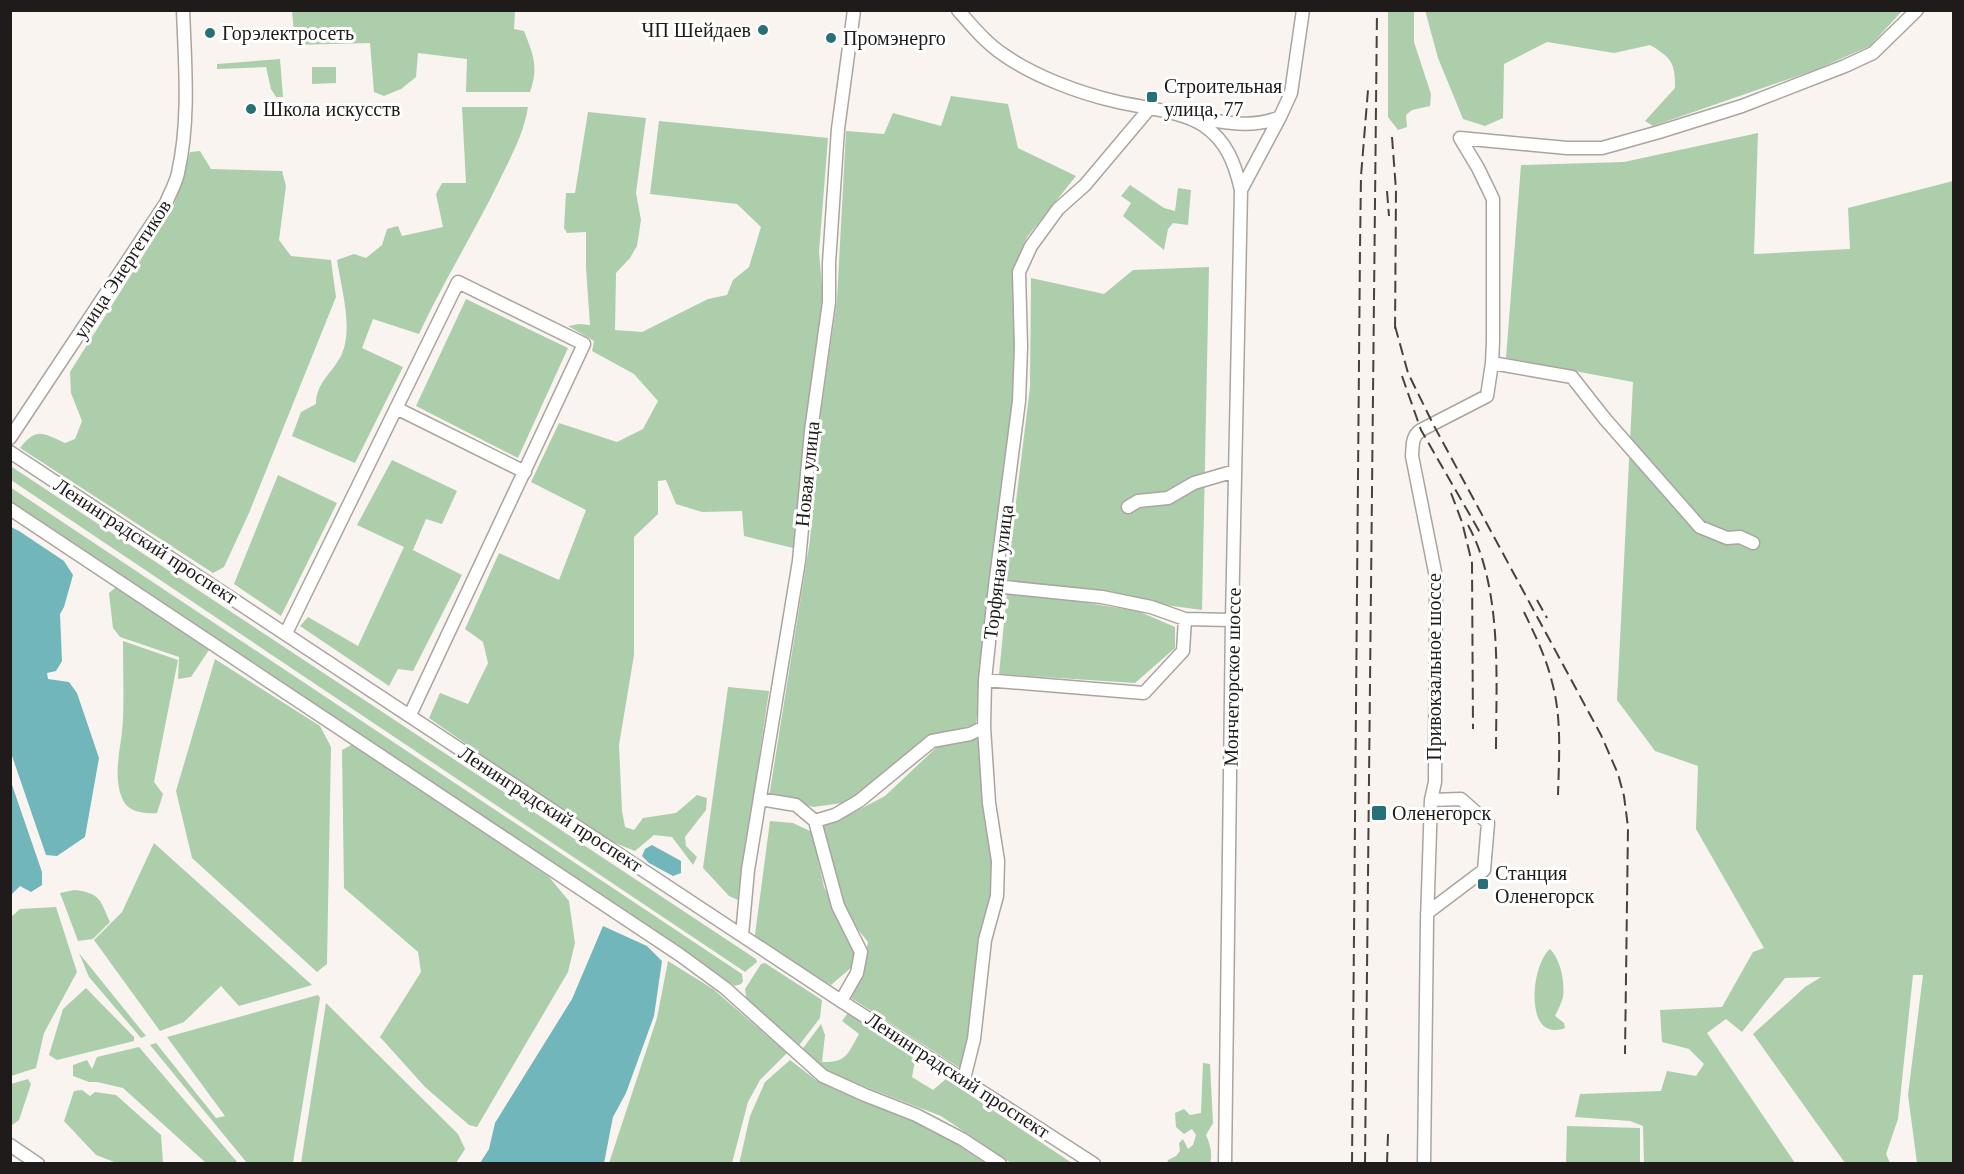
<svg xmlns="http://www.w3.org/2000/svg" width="1964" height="1174" font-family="Georgia,serif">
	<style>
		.green { fill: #acceab }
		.water { fill: #70b6ba }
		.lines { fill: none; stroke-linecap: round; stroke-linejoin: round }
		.minor-casing { stroke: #aba4a1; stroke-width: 15 }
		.minor { stroke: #fff; stroke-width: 12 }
		.rail { stroke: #454240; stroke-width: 2; stroke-dasharray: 12 6; stroke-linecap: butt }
		.poi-dot { fill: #267077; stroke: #fff; stroke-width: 2 }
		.labels { text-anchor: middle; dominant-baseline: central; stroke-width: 6; stroke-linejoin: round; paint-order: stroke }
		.poi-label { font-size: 20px; fill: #1e1b1a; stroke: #fff; text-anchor: start }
		.street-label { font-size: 20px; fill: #1e1b1a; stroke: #fff }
	</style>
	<rect width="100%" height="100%" fill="#faf4f0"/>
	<!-- green -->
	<path class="green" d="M 1425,10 L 1902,10 L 1902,11 L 1870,46 L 1815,70 L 1653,126 L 1645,121 L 1675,88 C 1675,63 1672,58 1650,45 L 1614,53 L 1547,42 L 1504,64 L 1503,118 L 1485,126 L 1463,119 L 1438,58 Z
		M 292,11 L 515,11 L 514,29 L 524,31 C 533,54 539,67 530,92 L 466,92 L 467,59 L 418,53 L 416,77 L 401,89 L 384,96 L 374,92 L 370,43 L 295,45 Z
		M 1388,11 L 1414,11 L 1414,42 L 1431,94 L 1430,106 L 1412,110 L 1406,115 L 1407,127 L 1398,130 L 1388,117 Z
		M 280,59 L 283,97 L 276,97 L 271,89 L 266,67 L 217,69 L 217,64 Z
		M 312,67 L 336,67 L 336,83 L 312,84 Z
		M 951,96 L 1008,104 L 1018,148 L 1076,176 L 1027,237 L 1014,268 L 1017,339 L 1013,399 L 997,517 L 976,724 L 928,738 L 850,802 L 813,807 L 775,795 L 769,797 L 810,540 L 821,411 L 837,300 L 846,131 L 884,134 L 893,113 L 941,126 Z
		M 462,107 L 528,107 C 524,132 513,153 502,175 C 476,230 444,280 419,334 L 373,319 L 362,348 L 403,367 L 355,463 L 292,436 L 301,412 L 316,404 C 316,383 332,373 341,356 C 354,329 341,288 337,260 L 354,254 L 366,258 L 382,245 L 387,229 L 398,226 L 402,236 L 443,227 L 436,194 L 442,183 L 466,183 Z
		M 588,112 L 646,118 L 636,193 L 641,220 L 637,246 L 630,258 L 616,273 L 615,330 L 642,332 L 708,299 L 727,295 L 733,280 L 749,267 L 761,227 L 737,204 L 650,194 L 659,121 L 828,138 L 819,252 L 823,297 L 793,548 L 744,536 L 742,511 L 702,512 L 676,504 L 666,480 L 658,481 L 658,514 L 634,537 L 634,655 L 619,745 L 622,811 L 625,827 L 634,830 L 643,818 L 676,813 L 697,795 L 707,798 L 706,810 L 685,837 L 686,846 L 697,857 L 693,865 L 672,837 L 654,835 L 635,851 L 610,841 L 559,809 L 429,718 L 440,693 L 468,704 L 488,663 L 483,642 L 465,629 L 499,553 L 559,580 L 586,510 L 531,482 L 559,423 L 617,442 L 643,429 L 658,401 L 634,374 L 592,351 L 594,341 L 568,326 L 579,324 L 590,325 L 586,268 L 586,232 L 567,233 L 564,228 L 566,193 L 575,193 Z
		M 1758,133 L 1754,254 L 1850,249 L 1848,208 L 1953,181 L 1953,1163 L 1917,1163 L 1908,1095 L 1923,975 L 1913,975 L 1898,1119 L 1886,1154 L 1890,1163 L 1845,1163 L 1753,1034 L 1805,987 L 1821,977 L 1785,978 L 1742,1032 L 1726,1019 L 1707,1033 L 1795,1163 L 1644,1163 L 1643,1126 L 1630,1121 L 1575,1117 L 1580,1094 L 1661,1091 L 1667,1071 L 1696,1076 L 1704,1064 L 1689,1049 L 1662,1042 L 1660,1010 L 1722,1007 L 1753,952 L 1764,948 L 1696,829 L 1698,766 L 1655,751 L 1617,700 L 1633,382 L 1506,358 L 1521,165 L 1624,162 Z
		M 200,151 L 211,169 L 282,171 L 286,186 L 279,240 L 291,256 L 331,260 L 336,297 L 249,513 L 224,567 L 213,573 L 20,448 C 37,427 42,433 65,443 L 75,439 L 82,421 L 71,393 L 70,372 L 173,208 L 190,152 Z
		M 1130,185 L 1164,208 L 1175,211 L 1178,188 L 1191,190 L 1188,225 L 1173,223 L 1168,229 L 1164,250 L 1123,216 L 1131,203 L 1121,196 Z
		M 1209,267 L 1202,610 L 1006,583 L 1030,387 L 1031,278 L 1104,294 L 1133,270 Z
		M 466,299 L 568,348 L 518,458 L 416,406 Z
		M 392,460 L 457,491 L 442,524 L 426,519 L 413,550 L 462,575 L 413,671 L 398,669 L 389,686 L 300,626 L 308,617 L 358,646 L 404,547 L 357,525 Z
		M 12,467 L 756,959 L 757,962 L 745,972 L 11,480 L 11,468 Z
		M 278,475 L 337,503 L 281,616 L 234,584 Z
		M 10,487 L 742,974 L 743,981 L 741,984 L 735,986 L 11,504 Z
		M 116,587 L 209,650 L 191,677 L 178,679 L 179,657 L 120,637 L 113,628 L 109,593 Z
		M 1007,593 L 1062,599 L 1138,611 L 1175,627 L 1175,648 L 1135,683 L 999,674 Z
		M 123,641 L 178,660 L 154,782 L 163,794 L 157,813 C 144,814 127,812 122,798 C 112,773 122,745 123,720 C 124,694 123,667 123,641 Z
		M 215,659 L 320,726 L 331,747 L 327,964 L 317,972 L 192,858 L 176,791 Z
		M 728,687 L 769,691 L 738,900 L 729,896 L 703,868 Z
		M 982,733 L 994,881 L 979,980 L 963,1070 L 848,996 L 862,971 L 868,942 L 852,922 L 830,875 L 820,822 L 851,814 L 885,796 L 938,746 Z
		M 355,743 L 549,877 L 569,901 L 575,943 L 568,972 L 477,1127 L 469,1125 L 425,1087 L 380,1037 L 421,972 L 418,952 L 344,888 L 342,750 Z
		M 770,821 L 793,823 L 812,832 L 824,887 L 857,953 L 853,966 L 831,985 L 754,942 Z
		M 154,843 L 312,985 L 239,1006 L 221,986 L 184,1022 L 160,1031 L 94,940 L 122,912 Z
		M 74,890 C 101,893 100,900 110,922 L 93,939 L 78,941 L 60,893 Z
		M 56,907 L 77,972 L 44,1033 L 36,1068 L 11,1076 L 11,917 L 20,909 Z
		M 1550,949 C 1561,960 1565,983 1563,997 C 1561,1004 1558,1010 1555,1016 L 1564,1023 L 1565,1028 C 1523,1044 1531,964 1550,949 Z
		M 79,953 L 146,1036 L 141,1038 L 89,977 Z
		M 668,961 L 713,989 L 787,1053 L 760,1080 L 748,1102 L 732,1163 L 609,1163 L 657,1018 Z
		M 765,963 L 822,1000 L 820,1018 L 797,1048 L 747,1003 L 745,989 L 761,964 Z
		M 86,988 L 134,1037 L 134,1041 L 57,1060 L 49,1055 L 63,1009 Z
		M 318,995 L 320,998 L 293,1163 L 247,1163 L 150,1045 L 156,1043 L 216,1118 L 225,1116 L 167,1037 Z
		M 326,1003 L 458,1134 L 465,1149 L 456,1163 L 301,1163 Z
		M 848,1013 L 916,1056 L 912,1077 L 933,1090 L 946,1079 L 1072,1163 L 1011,1163 L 941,1116 L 829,1073 L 801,1051 L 821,1024 L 825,1035 L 822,1062 C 847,1063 848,1053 859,1034 L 842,1021 Z
		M 139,1047 L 238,1163 L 206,1163 L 123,1088 L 97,1082 L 89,1082 L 73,1076 L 73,1065 L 87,1060 L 92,1069 L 97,1057 Z
		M 790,1060 L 816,1080 L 932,1128 L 985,1163 L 739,1164 L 750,1116 L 765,1082 Z
		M 1203,1063 L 1210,1064 L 1213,1123 L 1206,1135 C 1210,1144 1213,1154 1210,1163 L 1167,1163 L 1168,1160 L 1176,1156 L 1180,1151 L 1179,1143 L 1183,1139 L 1188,1149 L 1193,1145 L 1196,1135 L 1192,1129 L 1184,1134 L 1176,1127 L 1175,1113 L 1184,1109 L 1190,1115 L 1201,1113 Z
		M 28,1079 L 31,1084 L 19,1120 L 11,1126 L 11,1084 Z
		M 82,1090 L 90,1096 L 95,1092 L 116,1095 L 161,1135 L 163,1163 L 117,1163 L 96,1155 L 64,1121 L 74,1091 Z
		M 1567,1126 L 1640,1128 L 1640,1163 L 1566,1163 Z"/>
	<!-- water -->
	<path class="water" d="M 11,527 L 19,531 L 64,561 L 73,575 L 64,607 L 60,614 L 62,661 L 56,671 L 47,673 L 48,679 L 69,682 L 77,693 L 99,758 L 85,837 L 57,856 L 46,855 L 11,753 Z
		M 11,782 L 42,872 L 42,885 L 31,892 L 20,886 L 11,895 Z
		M 652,845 L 681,861 L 681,873 L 673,876 L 649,863 L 642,856 L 645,849 Z
		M 603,926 L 647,946 L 662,961 L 654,1016 L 626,1093 L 613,1117 L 604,1163 L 480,1163 L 489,1149 L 495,1123 L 572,999 Z"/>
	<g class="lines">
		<!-- minor casing -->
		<g class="minor-casing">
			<path id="minor" d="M 958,10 C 972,26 986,43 1004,55 C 1034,76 1079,93 1114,101 C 1141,108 1180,110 1203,125 C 1227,141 1235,164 1241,190 L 1232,620 L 1225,1164
				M 1196,118 C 1225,122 1253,129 1280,117
				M 1460,138 L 1567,148 L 1602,148 L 1659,132 L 1742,106 L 1845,66 L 1873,53 L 1917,10
				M 1241,190 L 1280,117 L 1291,93 L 1303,10
				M 1492,363 L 1572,377 L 1605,419 L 1700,527 L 1727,538 L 1740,537 L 1753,543
				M 396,408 L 525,472
				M 10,438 L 166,203 C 170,193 176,183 178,173 C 190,120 185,64 183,10
				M 10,452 L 841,1001 L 1094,1164
				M 1128,507 L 1138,501 L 1168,498 L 1194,483 L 1235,471
				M 10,509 L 680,955 L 725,988 L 823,1076 L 865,1095 L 916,1115 L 962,1139 L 1000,1164
				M 995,586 L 1102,597 L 1151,607 L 1185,619 L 1232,620
				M 286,633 L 458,282 L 584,344 L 410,715
				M 985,680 L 1144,693 L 1183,651 L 1185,619
				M 760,799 L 796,805 L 815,821 L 835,815 L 859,801 L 932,741 L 970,734 L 984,727
				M 1431,800 L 1435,782 L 1436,577 L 1412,456 C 1413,446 1411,437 1421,430 L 1487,396 L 1492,363 L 1493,341 L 1493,199 L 1478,168 L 1460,138
				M 815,821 L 838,906 L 861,952 L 857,973 L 841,1001
				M 742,935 L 748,870 L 799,561 L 811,431 L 829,302 L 829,263 L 838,129 L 854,10
				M 964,1079 L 974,1039 L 985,940 L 997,896 L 998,861 L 989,803 L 984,727 L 985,680 L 995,586 L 1019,401 L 1021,347 L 1019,272 L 1031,246 L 1058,209 L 1085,185 L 1149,109
				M 10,1145 L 38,1164
				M 1424,1164 L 1427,922 L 1431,800 L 1461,799 L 1488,823 L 1484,870 L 1427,913"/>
		</g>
		<!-- minor -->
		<use href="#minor" class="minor"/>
		<!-- rail -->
		<path class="rail" d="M 1392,137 L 1396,190 L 1395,334
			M 1387,191 L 1389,216
			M 1395,326 L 1408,373 L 1433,424 L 1601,735 L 1618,774 L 1624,796 L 1628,827 L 1625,1054
			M 1402,376 L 1421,430 L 1482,536
			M 1451,493 L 1462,522 L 1472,563 L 1473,729
			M 1468,525 C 1503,589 1496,680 1496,751
			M 1537,600 L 1547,618
			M 1524,612 C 1535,635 1546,657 1552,682 C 1562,718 1559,758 1558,795
			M 1352,1164 L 1360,248 L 1361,176 L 1368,90
			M 1365,1164 L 1377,10
			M 1387,1164 L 1388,1134"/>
	</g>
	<!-- markers -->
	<g class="poi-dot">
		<circle cx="763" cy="30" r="6"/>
		<circle cx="210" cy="33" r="6"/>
		<circle cx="831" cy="38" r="6"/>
		<rect x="1146" y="91" width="12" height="12" rx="3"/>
		<circle cx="251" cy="109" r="6"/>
		<rect x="1371" y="805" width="16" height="16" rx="3"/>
		<rect x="1477" y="878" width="12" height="12" rx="3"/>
	</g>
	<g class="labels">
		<!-- poi labels -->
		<g class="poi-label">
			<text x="751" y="30" text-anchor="end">ЧП Шейдаев</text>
			<text x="222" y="33">Горэлектросеть</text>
			<text x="843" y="38">Промэнерго</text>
			<text x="1164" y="86">Строительная<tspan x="1164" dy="23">улица, 77</tspan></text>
			<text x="263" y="109">Школа искусств</text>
			<text x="1392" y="813">Оленегорск</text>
			<text x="1495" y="873">Станция<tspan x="1495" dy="23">Оленегорск</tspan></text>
		</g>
		<!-- street labels -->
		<g class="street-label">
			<text transform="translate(122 269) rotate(-57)">улица Энергетиков</text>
			<text transform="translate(807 474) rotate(-84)">Новая улица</text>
			<text transform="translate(146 541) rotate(33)">Ленинградский проспект</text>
			<text transform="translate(998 572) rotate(-83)">Торфяная улица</text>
			<text transform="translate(1434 667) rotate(-90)">Привокзальное шоссе</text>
			<text transform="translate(1232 677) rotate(-89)">Мончегорское шоссе</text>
			<text transform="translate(551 809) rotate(33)">Ленинградский проспект</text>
			<text transform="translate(958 1075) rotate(33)">Ленинградский проспект</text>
		</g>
	</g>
	<!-- border -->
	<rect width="1964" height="1174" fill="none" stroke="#1e1b1a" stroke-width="24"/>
</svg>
